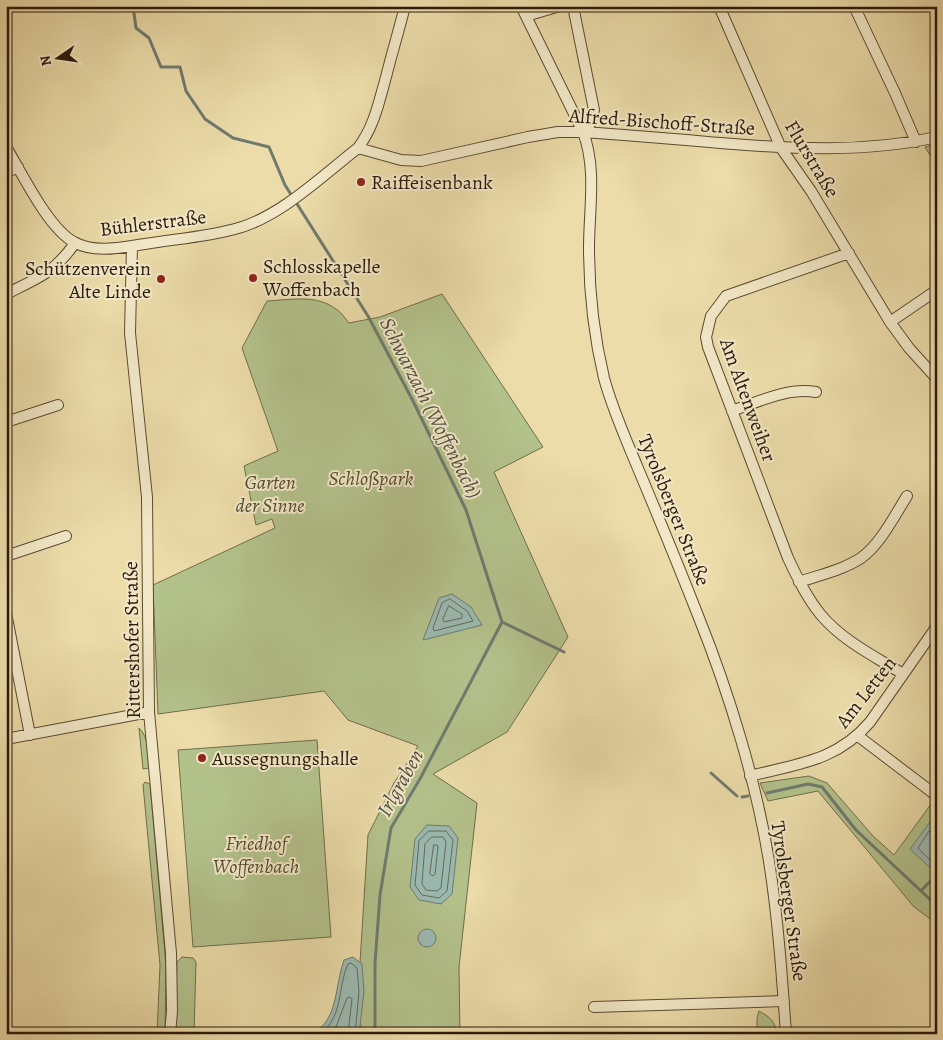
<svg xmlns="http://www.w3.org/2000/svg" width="943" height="1040" font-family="Alegreya,serif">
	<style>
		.green { fill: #b3c18b; stroke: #706d4b }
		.water { fill: #9bbab1; stroke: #6f7a6f }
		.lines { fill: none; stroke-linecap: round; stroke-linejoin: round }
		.shore { stroke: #646a5e; stroke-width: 1 }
		.stream { stroke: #6f7a6f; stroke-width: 3 }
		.street-casing { stroke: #5c4a32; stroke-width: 12 }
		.street { stroke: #f2e8c7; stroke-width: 10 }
		.poi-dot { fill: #8f2418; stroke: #f2e8c7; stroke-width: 2 }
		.labels { text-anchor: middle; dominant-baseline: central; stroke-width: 4; stroke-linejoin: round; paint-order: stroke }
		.street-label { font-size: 20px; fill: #2c190b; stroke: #f2e8c7 }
		.poi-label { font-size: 20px; fill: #2c190b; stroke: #f2e8c7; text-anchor: start }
		.park-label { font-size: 20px; font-style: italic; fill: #544b31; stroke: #f2e8c7 }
		.water-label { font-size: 21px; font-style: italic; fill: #535145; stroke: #f2e8c7 }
	</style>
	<rect width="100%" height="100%" fill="#ebdca9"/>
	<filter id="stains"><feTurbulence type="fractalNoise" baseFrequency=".004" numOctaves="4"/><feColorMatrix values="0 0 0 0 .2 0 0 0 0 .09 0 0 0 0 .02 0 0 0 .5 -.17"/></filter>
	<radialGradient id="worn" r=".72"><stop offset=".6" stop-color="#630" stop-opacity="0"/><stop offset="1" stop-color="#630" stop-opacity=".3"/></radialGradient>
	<!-- green -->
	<path class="green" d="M 937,144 L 937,166 L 925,147 Z
		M 442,294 L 543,447 L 494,472 L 568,637 L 507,732 L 433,774 L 477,803 L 459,967 L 460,1034 L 363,1034 L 357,1010 L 368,835 L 394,783 L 418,746 L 348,720 L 324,691 L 158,714 L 153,585 L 275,528 L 272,519 L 256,525 L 244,466 L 278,451 L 242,348 L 267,301 C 290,300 316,294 336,309 C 341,312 345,318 349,323 L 380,317 Z
		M 139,728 C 149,737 148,755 149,768 L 143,769 Z
		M 317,740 L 331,937 L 193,947 L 178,750 Z
		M 809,776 L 827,783 L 873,836 L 894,855 L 934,800 L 937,802 L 937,815 L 934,821 L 937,823 L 937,924 L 914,907 L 818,791 L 768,801 L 760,783 Z
		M 145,782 L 150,784 L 166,966 L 165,1034 L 157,1034 L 160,965 L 143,785 Z
		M 182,957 L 193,958 L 196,962 L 194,1034 L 175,1034 L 177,962 Z
		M 759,1011 C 770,1017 775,1021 777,1034 L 757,1034 L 757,1018 Z"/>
	<!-- water -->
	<path class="water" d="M 452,594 L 471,607 L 482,625 L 423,640 L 439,598 Z
		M 930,822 L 937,828 L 937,874 L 910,849 Z
		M 427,825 L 449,826 L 458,838 L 452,894 L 441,904 L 419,900 L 410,887 L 415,839 Z
		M418 938a9 9 0 1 1 18 0a9 9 0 1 1-18 0Z
		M 353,957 L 362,964 L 364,992 L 359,1034 L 313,1034 C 317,1031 322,1027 325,1023 C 337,1009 337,978 344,960 Z"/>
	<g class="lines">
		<!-- shore -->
		<path class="shore" d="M 450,599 L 467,611 L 473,621 L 434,631 L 433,628 L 442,603 Z
			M 449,606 L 462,614 L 462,618 L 444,622 L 443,619 Z
			M 429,831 L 446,831 L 453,840 L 447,891 L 439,898 L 422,895 L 415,885 L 419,841 Z
			M 937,832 L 929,831 L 918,848 L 937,867
			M 432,837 L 443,837 L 446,842 L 441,888 L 437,891 L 426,890 L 422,884 L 425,844 Z
			M 434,845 L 437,845 L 438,847 L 435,874 L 433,876 L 430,874 Z
			M 321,1034 C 344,1014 337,989 348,964 L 351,963 L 357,968 L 359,992 L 355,1034
			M 330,1034 L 336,1027 L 347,998 L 350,997 L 352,999 L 348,1034"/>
		<!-- stream -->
		<path class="stream" d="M 133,6 L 136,28 L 149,38 L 161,67 L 180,67 L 186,91 L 205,119 L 233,138 L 269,147 L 285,185 L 368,316 L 413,401 L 466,510 L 502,622
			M 502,622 L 564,652
			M 711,773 L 737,796
			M 767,793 L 808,784 L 822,787 L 856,830 L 937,906
			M 742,797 L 748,796
			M 921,891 L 937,874
			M 375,1034 L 375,963 L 380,895 L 391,828 L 421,777 L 502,622"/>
		<!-- street casing -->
		<g class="street-casing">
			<path id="street" d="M 521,6 L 583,132 C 597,169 589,209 589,248 C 589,291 594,336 604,378 C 612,408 625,437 637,466 C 658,516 679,567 699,618 C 729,693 756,781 769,861 C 778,918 782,976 786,1034
				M 573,6 L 594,110 L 590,124 L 583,132
				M 719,6 L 781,148 L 811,191 L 890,322 L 909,348 L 937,379
				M 854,6 L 895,93 L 916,142
				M 526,16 L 560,6
				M 6,147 C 22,173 48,228 74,242 C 95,254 123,247 145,244 C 175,239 206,237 235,229 C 279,218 322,176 358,148 C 374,127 379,102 386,77 C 392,53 399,30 405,6
				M 358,148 L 401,160 L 421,161 L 528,137 L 558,132 L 583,132 C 629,135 674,139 720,143 C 793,149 865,153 937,137
				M 6,173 L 18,167
				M 132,246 L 130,333 L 147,497 L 149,712 L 171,953 L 172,1011 L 170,1034
				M 849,253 L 726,296 L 711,316 L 706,337 L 708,347 L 788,558 C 797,577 807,598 821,615 C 843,641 874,656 903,674
				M 6,294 C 38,278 54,273 75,243
				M 890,322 L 937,290
				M 732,411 C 758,402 788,387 816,392
				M 6,422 L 58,405
				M 6,556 L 66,536
				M 799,582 C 819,575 843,570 861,558 C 880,545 895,515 907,496
				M 6,613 L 30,735
				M 858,736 L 937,796
				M 6,739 L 149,712
				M 750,776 C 797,764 837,761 870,722 L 937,626
				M 594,1007 L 784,1001"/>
		</g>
		<!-- street -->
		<use href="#street" class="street"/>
	</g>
	<!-- markers -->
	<g class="poi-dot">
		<circle cx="361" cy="182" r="5"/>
		<circle cx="253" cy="278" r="5"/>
		<circle cx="161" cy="279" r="5"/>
		<circle cx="202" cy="758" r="5"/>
	</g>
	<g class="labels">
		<!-- street labels -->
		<g class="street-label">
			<text transform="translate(662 122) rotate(4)">Alfred-Bischoff-Straße</text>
			<text transform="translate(812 159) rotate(59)">Flurstraße</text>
			<text transform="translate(153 223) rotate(-7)">Bühlerstraße</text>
			<text transform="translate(748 400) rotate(70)">Am Altenweiher</text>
			<text transform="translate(674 510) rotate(68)">Tyrolsberger Straße</text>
			<text transform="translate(132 640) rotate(-91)">Rittershofer Straße</text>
			<text transform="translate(866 692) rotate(-52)">Am Letten</text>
			<text transform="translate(789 901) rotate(82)">Tyrolsberger Straße</text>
		</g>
		<!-- poi labels -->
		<g class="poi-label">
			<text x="371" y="182">Raiffeisenbank</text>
			<text x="263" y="266">Schlosskapelle<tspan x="263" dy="23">Woffenbach</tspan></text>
			<text x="151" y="268" text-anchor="end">Schützenverein<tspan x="151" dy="23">Alte Linde</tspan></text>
			<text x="212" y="758">Aussegnungshalle</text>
		</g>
		<!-- park labels -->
		<g class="park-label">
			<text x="371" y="478">Schloßpark</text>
			<text x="270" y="482">Garten<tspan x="270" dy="23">der Sinne</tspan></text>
			<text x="256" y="843">Friedhof<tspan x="256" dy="23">Woffenbach</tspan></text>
		</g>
		<!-- water labels -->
		<g class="water-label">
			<text transform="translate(431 408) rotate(63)">Schwarzach (Woffenbach)</text>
			<text transform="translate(400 783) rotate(-61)">Irlgraben</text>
		</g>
	</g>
	<!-- margin -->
	<rect width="943" height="1040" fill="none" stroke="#ebdca9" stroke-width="25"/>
	<rect x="8" y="8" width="928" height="1025" fill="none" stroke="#2c190b" stroke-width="2.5"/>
	<rect x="12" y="12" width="918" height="1015" fill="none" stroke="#2c190b"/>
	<!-- north arrow -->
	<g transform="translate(58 58) rotate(257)" stroke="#f2e8c7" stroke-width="4" paint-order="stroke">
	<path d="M0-4L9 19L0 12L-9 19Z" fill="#2c190b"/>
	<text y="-8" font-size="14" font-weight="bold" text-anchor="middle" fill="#2c190b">N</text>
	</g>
	<rect width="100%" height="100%" filter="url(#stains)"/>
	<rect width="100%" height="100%" fill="url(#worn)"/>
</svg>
